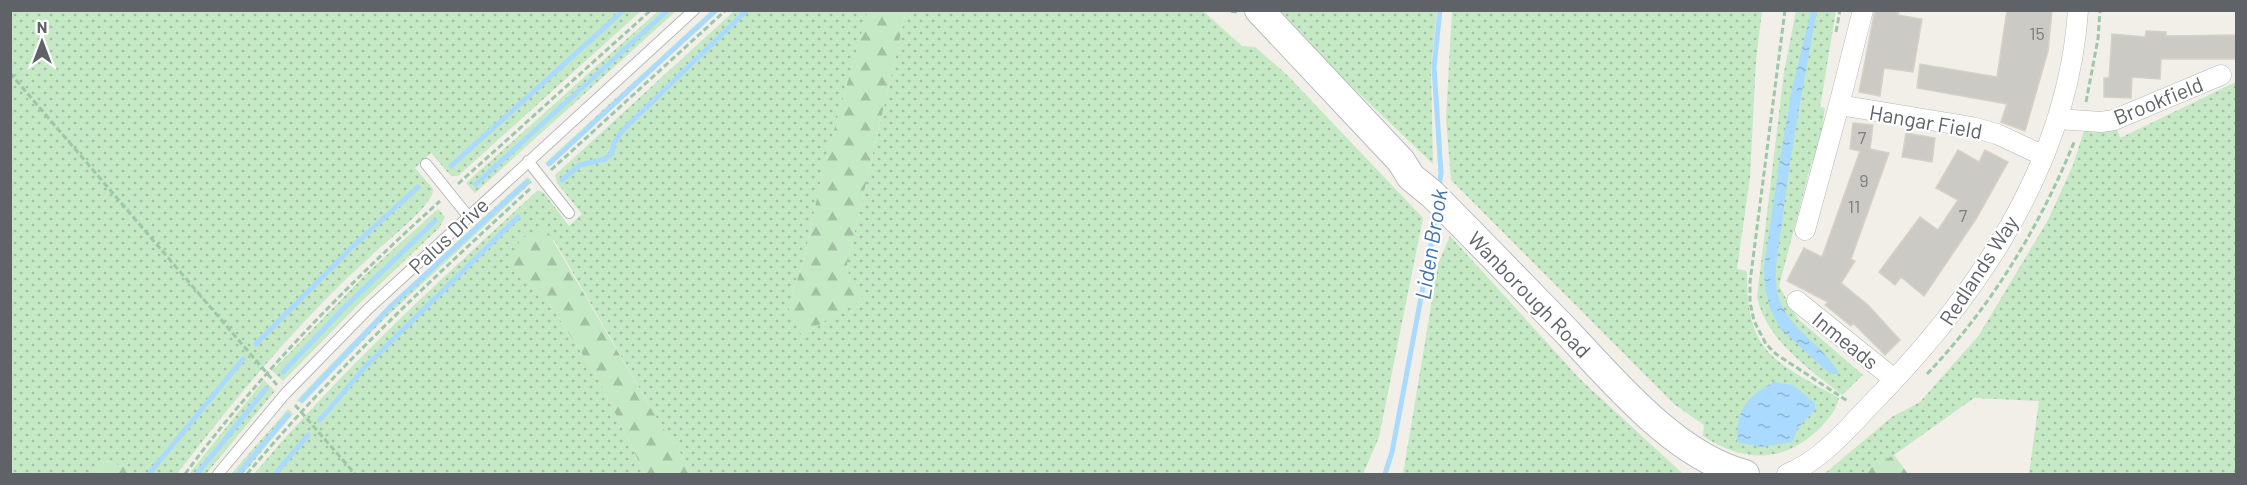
<svg xmlns="http://www.w3.org/2000/svg" width="2247" height="485" font-family="Barlow,sans-serif">
	<style>
		.grass { fill: url(#grass-dots) }
		.forest { fill: url(#forest-firs) }
		.water { fill: url(#water-ripples) }
		.lines { fill: none; stroke-linecap: round; stroke-linejoin: round }
		.stream { stroke: #aadaff; stroke-width: 5 }
		.building { fill: #cccac5; stroke: #d6d1c6; stroke-width: 1.5 }
		.lane-casing { stroke: #b5b8bc; stroke-width: 12 }
		.street-casing { stroke: #b5b8bc; stroke-width: 21 }
		.secondary-casing { stroke: #b6babf; stroke-width: 30 }
		.path { stroke: #9cc7a9; stroke-width: 3; stroke-dasharray: 6 3; stroke-linecap: butt }
		.lane { stroke: #fff; stroke-width: 10 }
		.street { stroke: #fff; stroke-width: 20 }
		.secondary { stroke: #fff; stroke-width: 28 }
		.labels { text-anchor: middle; dominant-baseline: central; stroke-width: 4.5; stroke-linejoin: round; paint-order: stroke }
		.number-label { font-size: 18px; fill: #7a7d7f }
		.street-label { font-size: 21px; fill: #5f6368; stroke: #fff }
		.water-label { font-size: 22px; font-style: italic; fill: #4174aa; stroke: #fff }
	</style>
	<defs>
		<pattern id="grass-dots" width="8" height="8" patternUnits="userSpaceOnUse" patternTransform="scale(1.5)"><rect width="8" height="8" fill="#c5e8c5"/><path d="M2 2h.1M6 6h.1" fill="none" stroke="#a3c0a4" stroke-width="1.8" stroke-linecap="round"/></pattern>
		<pattern id="forest-firs" width="22" height="20" patternUnits="userSpaceOnUse" patternTransform="scale(1.5)"><rect width="22" height="20" fill="#c5e8c5"/><path d="M5 1l3.5 6h-7zM16 11l3.5 6h-7z" fill="#a3c0a4"/></pattern>
		<pattern id="water-ripples" width="26" height="14" patternUnits="userSpaceOnUse" patternTransform="scale(1.5)"><rect width="26" height="14" fill="#aadaff"/><path d="M2 4q2-2 4 0t4 0M15 11q2-2 4 0t4 0" fill="none" stroke="#8eb4d2"/></pattern>
	</defs>
	<rect width="100%" height="100%" fill="#f1efe8"/>
	<!-- grass -->
	<path class="grass" d="M 10,11 L 641,11 L 458,176 L 451,176 L 431,153 L 415,168 L 433,189 C 435,204 384,243 372,255 C 299,321 237,396 177,474 L 127,474 L 131,469 L 106,461 L 92,474 L 11,474 Z
		M 658,11 L 676,11 L 475,193 L 466,183 Z
		M 711,11 L 719,11 L 548,166 L 545,163 Z
		M 734,11 L 868,11 L 823,169 L 804,260 L 792,295 L 850,283 L 847,265 L 906,11 L 1203,11 L 1242,46 L 1255,47 L 1286,74 L 1423,218 L 1379,437 L 1363,474 L 695,474 L 660,424 L 554,240 L 517,273 L 546,298 L 599,380 L 645,474 L 254,474 C 340,371 439,281 538,190 L 544,193 L 569,226 L 582,214 L 557,183 L 555,175 Z
		M 1281,11 L 1437,11 L 1431,67 L 1433,164 L 1344,79 Z
		M 1452,11 L 1762,11 L 1756,60 L 1750,177 L 1737,269 L 1747,271 C 1746,354 1774,361 1839,398 C 1836,411 1830,416 1822,426 C 1786,463 1746,464 1703,436 L 1704,425 L 1674,404 L 1451,180 L 1446,119 Z
		M 1796,11 L 1836,11 L 1820,107 L 1825,108 L 1817,162 L 1812,161 L 1779,286 L 1798,319 L 1863,375 L 1842,395 C 1808,368 1767,341 1757,297 L 1784,72 Z
		M 2236,82 L 2236,474 L 2029,474 L 2039,401 L 1974,398 L 1894,455 L 1860,474 L 1824,474 L 1892,417 L 1920,402 L 1979,335 L 2048,220 L 2073,165 L 2085,128 L 2116,127 L 2120,138 Z
		M 528,177 L 532,182 L 382,321 L 302,404 L 297,400 C 371,321 448,249 528,177 Z
		M 438,209 L 445,217 L 439,228 L 360,303 L 283,381 L 272,371 L 367,273 Z
		M 1450,236 L 1580,379 L 1683,474 L 1403,474 L 1438,264 Z
		M 264,380 L 275,391 L 206,474 L 189,474 Z
		M 288,409 L 293,414 L 243,474 L 231,474 Z"/>
	<!-- forest -->
	<path class="forest" d="M 868,10 L 906,11 L 847,265 L 850,283 L 864,299 L 801,335 L 788,307 L 804,260 L 823,169 Z
		M 545,227 L 660,424 L 695,474 L 645,474 L 599,380 L 546,298 L 517,273 L 508,259 L 522,238 Z
		M 1894,455 L 1908,474 L 1860,474 Z
		M 106,461 L 131,469 L 127,474 L 92,474 Z"/>
	<!-- water -->
	<path class="water" d="M 1811,11 L 1817,11 C 1804,81 1790,152 1782,223 C 1779,248 1770,280 1781,304 C 1794,333 1826,347 1839,374 L 1830,374 L 1780,328 L 1770,308 L 1765,287 L 1764,268 L 1779,165 L 1792,89 Z
		M 1774,382 L 1793,385 L 1815,403 L 1815,410 L 1798,428 L 1792,442 L 1761,447 L 1737,442 C 1737,409 1746,397 1774,382 Z"/>
	<g class="lines">
		<!-- stream -->
		<path class="stream" d="M 549,164 L 716,10
			M 451,166 L 624,10
			M 562,180 L 580,165 L 605,159 L 612,153 L 614,143 L 622,131 L 747,10
			M 476,184 L 668,10
			M 1439,187 L 1441,173 L 1434,67 L 1440,10
			M 256,344 L 351,248 L 418,187
			M 283,372 L 346,306 L 435,221
			M 302,400 L 392,305 L 527,182
			M 320,420 L 365,367 L 518,217
			M 149,474 L 243,359
			M 197,474 L 266,389
			M 238,474 L 288,415
			M 275,474 L 308,435
			M 1385,474 L 1392,452 L 1437,212"/>
	</g>
	<!-- building -->
	<path class="building" d="M 1875,10 L 1899,10 L 1898,15 L 1922,19 L 1913,72 L 1884,68 L 1880,96 L 1859,92 Z
		M 2007,10 L 2052,10 L 2048,51 L 2025,131 L 2001,122 L 2007,104 L 1917,88 L 1920,64 L 1997,77 Z
		M 2146,31 L 2166,32 L 2166,36 L 2236,35 L 2236,59 L 2161,59 L 2160,79 L 2132,77 L 2131,98 L 2104,97 L 2104,78 L 2109,78 L 2112,34 L 2145,37 Z
		M 1853,123 L 1873,125 L 1870,149 L 1889,153 L 1851,259 L 1855,261 L 1841,283 L 1868,305 L 1900,340 L 1885,355 L 1853,323 L 1851,326 L 1825,305 L 1828,302 L 1787,281 L 1804,248 L 1822,257 L 1860,151 L 1850,149 Z
		M 1906,133 L 1935,138 L 1932,162 L 1902,157 Z
		M 1958,150 L 1979,162 L 1985,150 L 2008,162 L 1976,219 L 1924,296 L 1901,277 L 1895,285 L 1879,272 L 1920,217 L 1938,230 L 1958,200 L 1936,188 Z"/>
	<g class="lines">
		<!-- lane casing -->
		<g class="lane-casing">
			<path id="lane" d="M 528,161 L 569,213
				M 426,164 L 468,216
				M 218,474 L 285,394 L 368,309 L 694,10"/>
		</g>
		<!-- street casing -->
		<g class="street-casing">
			<path id="street" d="M 1863,10 L 1839,105 L 1972,127 L 1997,134 L 2044,156
				M 2058,119 L 2101,122 L 2114,120 L 2221,75
				M 1805,230 L 1839,105
				M 1797,301 L 1894,379
				M 1787,474 C 1821,461 1848,428 1873,402 C 1978,295 2068,164 2078,10"/>
		</g>
		<!-- secondary casing -->
		<g class="secondary-casing">
			<path id="secondary" d="M 1259,10 L 1401,161 L 1411,177 L 1432,194 C 1478,240 1523,287 1569,334 C 1616,384 1677,457 1745,474"/>
		</g>
		<!-- path -->
		<path class="path" d="M 1222,10 L 1237,12
			M 1785,10 L 1750,282 L 1750,302 L 1754,321 L 1766,344 L 1776,354 L 1849,402
			M 1836,32 L 1840,10
			M 10,73 L 277,385
			M 2086,102 L 2098,39 L 2100,10
			M 551,170 L 726,10
			M 458,184 L 651,10
			M 1927,374 C 1992,306 2040,226 2075,140
			M 295,405 L 355,474
			M 185,474 C 260,373 347,285 440,201
			M 247,474 C 334,370 432,279 532,187"/>
		<!-- lane -->
		<use href="#lane" class="lane"/>
		<!-- street -->
		<use href="#street" class="street"/>
		<!-- secondary -->
		<use href="#secondary" class="secondary"/>
	</g>
	<g class="labels">
		<!-- number labels -->
		<g class="number-label">
			<text x="2037" y="33">15</text>
			<text x="1862" y="137">7</text>
			<text x="1864" y="180">9</text>
			<text x="1854" y="206">11</text>
			<text x="1963" y="215">7</text>
		</g>
		<!-- street labels -->
		<g class="street-label">
			<text transform="translate(2158 100) rotate(-22)">Brookfield</text>
			<text transform="translate(1926 121) rotate(10)">Hangar Field</text>
			<text transform="translate(448 235) rotate(-43)">Palus Drive</text>
			<text transform="translate(1978 270) rotate(-57)">Redlands Way</text>
			<text transform="translate(1530 294) rotate(46)">Wanborough Road</text>
			<text transform="translate(1846 340) rotate(39)">Inmeads</text>
		</g>
		<!-- water labels -->
		<g class="water-label">
			<text transform="translate(1430 244) rotate(-81)">Liden Brook</text>
		</g>
	</g>
	<!-- border -->
	<rect width="2247" height="485" fill="none" stroke="#5f6368" stroke-width="24"/>
	<!-- north arrow -->
	<g transform="translate(42 42)" stroke="#ffffff" stroke-width="4.5" paint-order="stroke">
	<path d="M0-4.5L10 22L0 15L-10 22Z" fill="#5f6368"/>
	<text y="-9" font-size="16" font-weight="bold" text-anchor="middle" fill="#5f6368">N</text>
	</g>
</svg>
